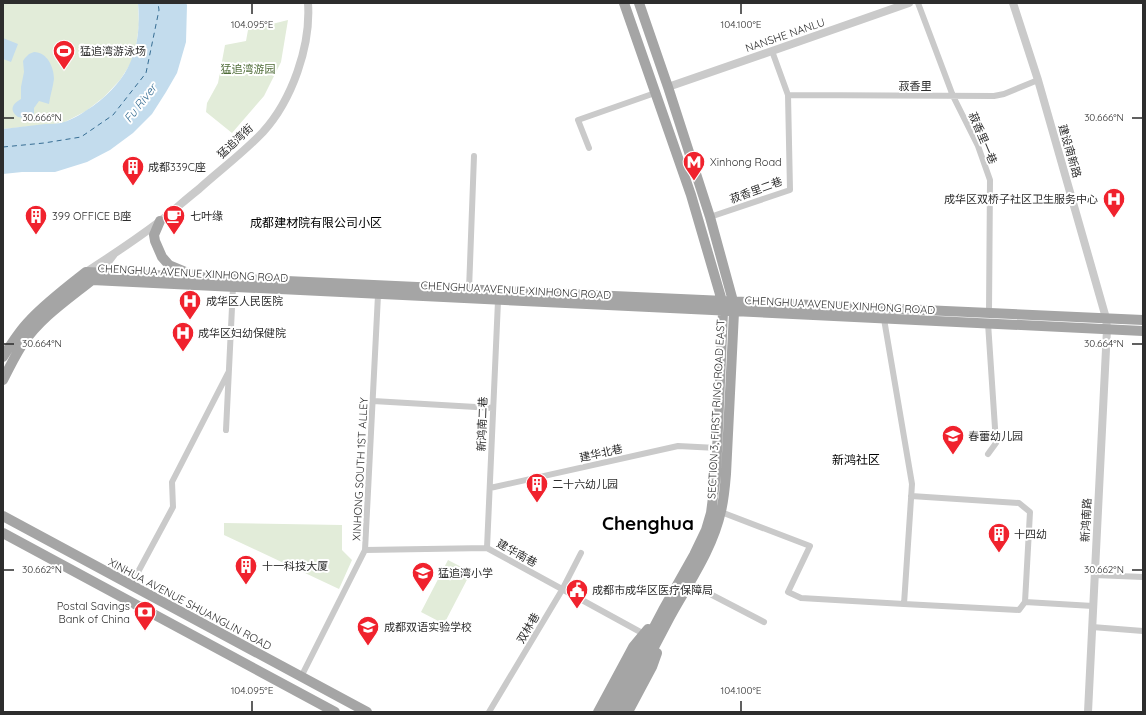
<svg xmlns="http://www.w3.org/2000/svg" width="1146" height="715" font-family="Quicksand,'Noto Sans SC',sans-serif">
	<style>
		.green { fill: #e2ecd9 }
		.water { fill: #c3dced }
		.lines { fill: none; stroke-linecap: round; stroke-linejoin: round }
		.ferry { stroke: #366d93; stroke-width: 1; stroke-dasharray: 5 4; stroke-linecap: butt }
		.minor { stroke: #cacaca; stroke-width: 6 }
		.tertiary { stroke: #cacaca; stroke-width: 8 }
		.primary { stroke: #a5a5a5; stroke-width: 10 }
		.ticks { fill: none; stroke: #2d2d2d; stroke-width: 1.5 }
		.labels { text-anchor: middle; dominant-baseline: central; stroke-width: 4; stroke-linejoin: round; paint-order: stroke }
		.street-label { font-size: 11px; fill: #2d2d2d; stroke: #fff }
		.poi-label { font-size: 11px; fill: #2d2d2d; stroke: #fff; text-anchor: start }
		.park-label { font-size: 11px; fill: #4e6b37; stroke: #fff }
		.water-label { font-size: 12px; font-style: italic; fill: #366d93; stroke: #fff }
		.neighbourhood-label { font-size: 12px; fill: #000; stroke: #fff }
		.town-label { font-size: 19px; font-weight: bold; fill: #000; stroke: #fff }
		.ticks-label { font-size: 10px; text-anchor: middle; fill: #2d2d2d; stroke: #fff; stroke-width: 4; stroke-linejoin: round; paint-order: stroke }
	</style>
	<rect width="100%" height="100%" fill="#fff"/>
	<!-- green -->
	<path class="green" d="M 3,3 L 138,3 L 139,25 L 136,47 L 131,63 L 120,80 L 104,97 L 86,111 L 63,123 L 3,129 Z
		M 288,20 L 281,62 L 264,96 L 232,133 L 206,112 L 207,103 L 218,83 L 225,45 L 246,41 L 248,30 Z
		M 224,523 L 342,525 L 342,550 L 352,560 L 339,589 L 224,535 Z
		M 448,560 L 471,572 L 444,624 L 421,612 Z"/>
	<!-- water -->
	<path class="water" d="M 138,3 L 186,3 L 187,5 L 186,42 L 177,73 L 166,92 L 152,114 L 133,133 L 110,150 L 87,162 L 55,172 L 22,172 L 3,174 L 3,129 C 17,127 31,126 45,124 C 51,124 58,124 64,122 C 74,119 84,112 93,106 C 130,79 142,48 138,3 Z
		M 3,38 L 18,44 L 11,62 L 3,59 Z
		M 34,52 C 47,52 54,67 54,79 C 53,87 50,96 49,104 L 39,101 L 34,108 L 34,116 L 30,114 L 25,118 L 18,117 C 9,110 12,104 21,99 L 21,87 L 24,72 L 23,61 L 25,58 L 29,54 Z"/>
	<g class="lines">
		<!-- ferry -->
		<path class="ferry" d="M 3,147 L 44,143 L 81,137 L 113,115 L 146,73 L 159,10 L 158,3"/>
		<!-- minor -->
		<path class="minor" d="M 918,3 L 953,96 L 978,146 L 990,180 L 989,312
			M 788,95 L 994,96 L 1004,94 L 1038,80
			M 589,148 L 578,120 L 655,93
			M 710,217 L 790,190 L 788,95 L 772,51
			M 469,290 L 474,156
			M 884,319 L 912,484 L 904,604
			M 988,323 L 996,443 L 988,454
			M 373,401 L 493,408
			M 226,430 L 233,287
			M 490,488 L 678,446 L 717,448
			M 911,496 L 1019,503 L 1030,512 L 1025,602
			M 721,512 L 810,546 L 788,592 L 801,598 L 904,604 L 1019,610 L 1025,602 L 1093,606
			M 487,548 L 498,301
			M 365,550 L 487,548 L 644,634
			M 1094,575 L 1143,577
			M 689,583 L 764,622
			M 131,585 L 173,507 L 172,482 L 228,373
			M 1092,627 L 1143,631
			M 301,677 L 365,550 L 378,295
			M 489,712 L 562,590 L 581,553"/>
		<!-- tertiary -->
		<path class="tertiary" d="M 1013,3 L 1038,80 L 1106,318 L 1107,329 L 1088,712
			M 668,87 L 772,51 L 909,3
			M 87,274 L 86,272 C 111,256 135,240 159,222 C 173,211 185,200 199,189 C 220,170 243,153 263,132 C 292,100 311,46 308,3
			M 98,275 L 114,254"/>
		<!-- primary -->
		<path class="primary" d="M 160,221 L 154,235 L 155,241 L 162,257 L 169,265 L 193,275
			M 3,357 C 11,344 19,331 30,320 C 47,302 67,287 86,272 L 1143,320
			M 3,380 C 9,368 15,356 22,345 C 40,318 67,300 92,280 L 1143,331
			M 3,516 L 367,712
			M 3,533 L 335,712
			M 598,712 L 633,647 L 648,629
			M 609,712 L 663,610 L 694,555 L 706,530 L 711,513 L 716,474 L 723,312 L 722,301 L 691,195 L 624,3
			M 620,712 C 637,680 654,647 671,615 C 690,581 713,548 721,511 C 724,499 725,486 726,474 L 734,312 L 733,301 L 710,217 L 668,87 L 639,3
			M 628,712 L 652,667 L 657,653"/>
	</g>
	<!-- ticks -->
	<path class="ticks" d="M 252,4 L 252,14M 741,4 L 741,14M 4,118 L 14,118M 1132,118 L 1142,118M 4,344 L 14,344M 1132,344 L 1142,344M 4,570 L 14,570M 1132,570 L 1142,570M 252,701 L 252,711M 741,701 L 741,711"/>
	<!-- icons -->
	<defs>
		<g id="stadium-pin" transform="scale(1.15)"><path d="M0 17L-7.5 6A9.5 9.5 0 1 1 7.5 6Z" fill="#f0222d" stroke="#fff"/><path d="M0-5a6.5 5 0 1 0 0 10a6.5 5 0 1 0 0-10ZM-3.5-1.8h7v3.6h-7Z" fill="#fff"/></g>
		<g id="metro-pin" transform="scale(1.15)"><path d="M0 17L-7.5 6A9.5 9.5 0 1 1 7.5 6Z" fill="#f0222d" stroke="#fff"/><path d="M-5.5 5V-5H-3L0 0L3-5H5.5V5H3V-.5L0 4L-3-.5V5Z" fill="#fff"/></g>
		<g id="building-pin" transform="scale(1.15)"><path d="M0 17L-7.5 6A9.5 9.5 0 1 1 7.5 6Z" fill="#f0222d" stroke="#fff"/><path d="M-4-6H4V6H1V3H-1V6H-4ZM-2.5-4.3h1.7v1.8h-1.7ZM.8-4.3h1.7v1.8H.8ZM-2.5-1h1.7V.8h-1.7ZM.8-1h1.7V.8H.8Z" fill="#fff"/></g>
		<g id="hospital-pin" transform="scale(1.15)"><path d="M0 17L-7.5 6A9.5 9.5 0 1 1 7.5 6Z" fill="#f0222d" stroke="#fff"/><path d="M-5-5h3v3.5h4V-5h3V5h-3V1.5h-4V5h-3Z" fill="#fff"/></g>
		<g id="cafe-pin" transform="scale(1.15)"><path d="M0 17L-7.5 6A9.5 9.5 0 1 1 7.5 6Z" fill="#f0222d" stroke="#fff"/><path d="M-5.5-4.5H6V0H3Q3 3.5 0 3.5H-2.5Q-5.5 3.5-5.5 0ZM3-3.2v2h1.7v-2ZM-6 4.5H4V6H-6Z" fill="#fff"/></g>
		<g id="school-pin" transform="scale(1.15)"><path d="M0 17L-7.5 6A9.5 9.5 0 1 1 7.5 6Z" fill="#f0222d" stroke="#fff"/><path d="M0-5L7-2L0 1L-7-2ZM-4 1L0 2.5L4 1V4Q0 6-4 4Z" fill="#fff"/></g>
		<g id="civic-pin" transform="scale(1.15)"><path d="M0 17L-7.5 6A9.5 9.5 0 1 1 7.5 6Z" fill="#f0222d" stroke="#fff"/><path d="M-.6-6.5H3V-4.5H.6V-3L4-1V1h2V6H-6V1h2V-1L-.6-3ZM-1.2 2.5V6h2.4V2.5Z" fill="#fff"/></g>
		<g id="bank-pin" transform="scale(1.15)"><path d="M0 17L-7.5 6A9.5 9.5 0 1 1 7.5 6Z" fill="#f0222d" stroke="#fff"/><path d="M-6-4H6V4H-6ZM0-2.3a2.3 2.3 0 1 0 0 4.6a2.3 2.3 0 1 0 0-4.6Z" fill="#fff"/></g>
	</defs>
	<g fill-rule="evenodd">
		<use href="#stadium-pin" x="64" y="51"/>
		<use href="#metro-pin" x="694" y="162"/>
		<use href="#building-pin" x="133" y="167"/>
		<use href="#hospital-pin" x="1114" y="199"/>
		<use href="#building-pin" x="36" y="216"/>
		<use href="#cafe-pin" x="174" y="216"/>
		<use href="#hospital-pin" x="190" y="301"/>
		<use href="#hospital-pin" x="183" y="333"/>
		<use href="#school-pin" x="953" y="436"/>
		<use href="#building-pin" x="537" y="484"/>
		<use href="#building-pin" x="999" y="534"/>
		<use href="#building-pin" x="246" y="566"/>
		<use href="#school-pin" x="423" y="573"/>
		<use href="#civic-pin" x="577" y="590"/>
		<use href="#bank-pin" x="145" y="612"/>
		<use href="#school-pin" x="368" y="627"/>
	</g>
	<g class="labels">
		<!-- street labels -->
		<g class="street-label">
			<text transform="translate(785 35) rotate(-19)">NANSHE NANLU</text>
			<text x="915" y="86">菽香里</text>
			<text transform="translate(983 138) rotate(67)">菽香里一巷</text>
			<text transform="translate(235 141) rotate(-43)">猛追湾街</text>
			<text transform="translate(1070 151) rotate(74)">建设南新路</text>
			<text transform="translate(756 190) rotate(-20)">菽香里二巷</text>
			<text transform="translate(193 273) rotate(3)">CHENGHUA AVENUE XINHONG ROAD</text>
			<text transform="translate(516 290) rotate(3)">CHENGHUA AVENUE XINHONG ROAD</text>
			<text transform="translate(840 305) rotate(3)">CHENGHUA AVENUE XINHONG ROAD</text>
			<text transform="translate(716 409) rotate(-87)">SECTION 3, FIRST RING ROAD EAST</text>
			<text transform="translate(482 424) rotate(-88)">新鸿南二巷</text>
			<text transform="translate(601 453) rotate(-13)">建华北巷</text>
			<text transform="translate(360 469) rotate(-87)">XINHONG SOUTH 1ST ALLEY</text>
			<text transform="translate(1086 520) rotate(-87)">新鸿南路</text>
			<text transform="translate(517 553) rotate(29)">建华南巷</text>
			<text transform="translate(190 604) rotate(28)">XINHUA AVENUE SHUANGLIN ROAD</text>
			<text transform="translate(528 628) rotate(-59)">双林巷</text>
		</g>
		<!-- poi labels -->
		<g class="poi-label">
			<text x="80" y="51">猛追湾游泳场</text>
			<text x="710" y="162">Xinhong Road</text>
			<text x="148" y="167">成都339C座</text>
			<text x="1098" y="199" text-anchor="end">成华区双桥子社区卫生服务中心</text>
			<text x="52" y="216">399 OFFICE B座</text>
			<text x="190" y="216">七叶缘</text>
			<text x="206" y="301">成华区人民医院</text>
			<text x="198" y="333">成华区妇幼保健院</text>
			<text x="968" y="436">春蕾幼儿园</text>
			<text x="552" y="484">二十六幼儿园</text>
			<text x="1014" y="534">十四幼</text>
			<text x="262" y="566">十一科技大厦</text>
			<text x="438" y="573">猛追湾小学</text>
			<text x="592" y="590">成都市成华区医疗保障局</text>
			<text x="130" y="606" text-anchor="end">Postal Savings<tspan x="130" dy="13">Bank of China</tspan></text>
			<text x="384" y="627">成都双语实验学校</text>
		</g>
		<!-- park labels -->
		<g class="park-label">
			<text x="248" y="69">猛追湾游园</text>
		</g>
		<!-- water labels -->
		<g class="water-label">
			<text transform="translate(140 103) rotate(-52)">Fu River</text>
		</g>
		<!-- neighbourhood labels -->
		<g class="neighbourhood-label">
			<text x="316" y="222">成都建材院有限公司小区</text>
			<text x="856" y="459">新鸿社区</text>
		</g>
		<!-- town labels -->
		<g class="town-label">
			<text x="648" y="523">Chenghua</text>
		</g>
	</g>
	<g class="ticks-label">
		<text x="252" y="28">104.095°E</text>
		<text x="741" y="28">104.100°E</text>
		<text x="42" y="121">30.666°N</text>
		<text x="1104" y="121">30.666°N</text>
		<text x="42" y="347">30.664°N</text>
		<text x="1104" y="347">30.664°N</text>
		<text x="42" y="573">30.662°N</text>
		<text x="1104" y="573">30.662°N</text>
		<text x="252" y="694">104.095°E</text>
		<text x="741" y="694">104.100°E</text>
	</g>
	<!-- border -->
	<rect width="1146" height="715" fill="none" stroke="#2d2d2d" stroke-width="8"/>
</svg>
